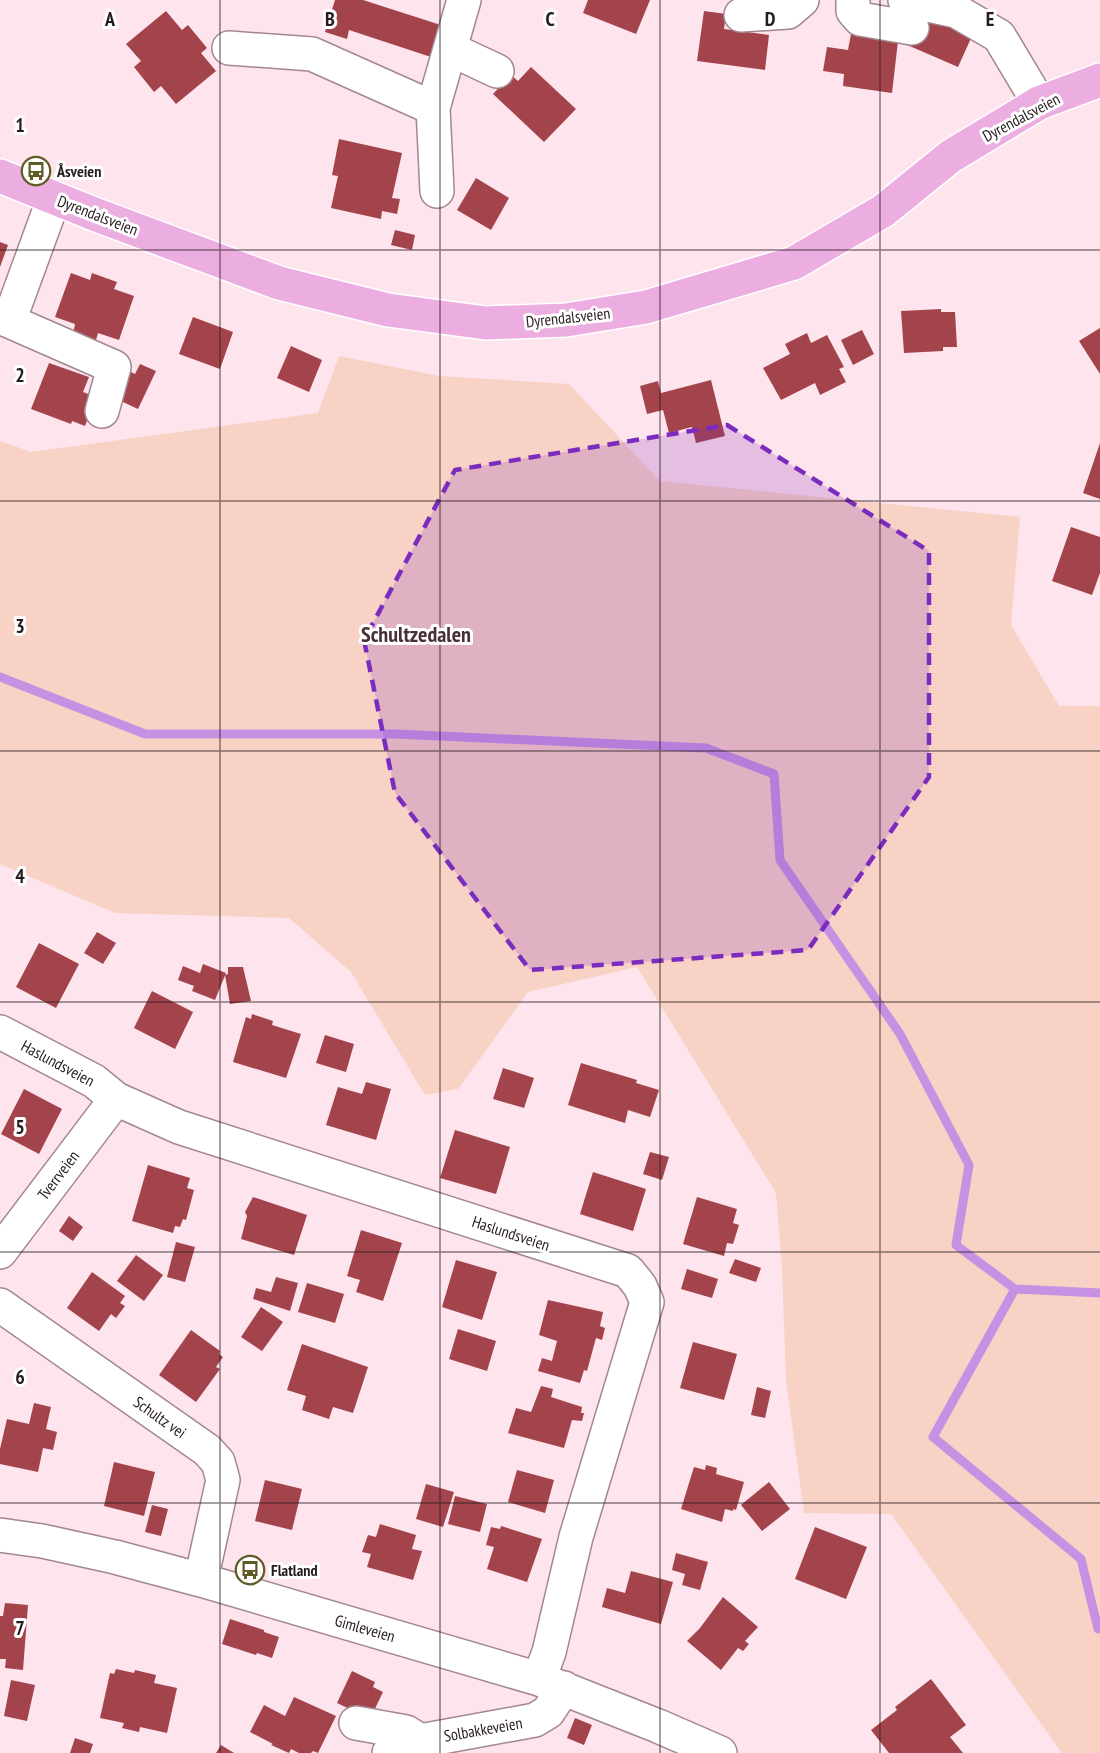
<svg xmlns="http://www.w3.org/2000/svg" width="1100" height="1753" font-family="'PT Sans Narrow',sans-serif">
	<style>
		.green { fill: #f8d2c5 }
		.lines { fill: none; stroke-linecap: round; stroke-linejoin: round }
		.stream { stroke: #c691e2; stroke-width: 9 }
		.building { fill: #a3444c }
		.minor-casing { stroke: #a38790; stroke-width: 36 }
		.major-casing { stroke: #fff; stroke-width: 36 }
		.minor { stroke: #fff; stroke-width: 33 }
		.major { stroke: #ecade0; stroke-width: 33 }
		.marked { fill: #7b2cbf; fill-opacity: 0.2; stroke: #7b2cbf; stroke-width: 4.5; stroke-dasharray: 12 8; stroke-linejoin: round }
		.grid { fill: none; stroke: #261b1f; stroke-width: 1.5; stroke-opacity: 0.55 }
		.labels { text-anchor: middle; dominant-baseline: central; stroke-width: 6; stroke-linejoin: round; paint-order: stroke }
		.street-label { font-size: 16px; fill: #261b1f; stroke: #fff }
		.poi-label { font-size: 16px; font-weight: bold; fill: #261b1f; stroke: #fff; text-anchor: start }
		.district-label { font-size: 22px; font-weight: bold; fill: #483039; stroke: #fff }
		.grid-label { font-size: 20px; text-anchor: middle; font-weight: bold; fill: #261b1f; stroke: #fff; stroke-width: 6; stroke-linejoin: round; paint-order: stroke }
	</style>
	<rect width="100%" height="100%" fill="#fee4ec"/>
	<!-- green -->
	<path class="green" d="M 339,356 L 439,376 L 569,384 L 660,481 L 1020,517 L 1011,625 L 1059,706 L 1100,706 L 1100,1753 L 1062,1753 L 891,1514 L 804,1513 L 786,1380 L 782,1269 L 776,1193 L 637,967 L 528,992 L 458,1089 L 425,1095 L 351,972 L 289,918 L 115,913 L 0,864 L 0,441 L 31,452 L 318,413 Z"/>
	<g class="lines">
		<!-- stream -->
		<path class="stream" d="M 0,677 L 145,734 L 396,734 L 706,748 L 774,774 L 780,860 L 900,1034 L 969,1165 L 956,1245 L 1015,1289 L 933,1437 L 1081,1559 L 1098,1629
			M 1015,1289 L 1100,1293"/>
	</g>
	<!-- building -->
	<path class="building" d="M 335,0 L 363,0 L 447,27 L 437,59 L 349,30 L 347,39 L 325,32 Z
		M 588,0 L 650,0 L 636,34 L 583,13 Z
		M 166,11 L 182,30 L 188,25 L 207,48 L 201,53 L 216,71 L 176,104 L 161,86 L 154,92 L 134,67 L 141,61 L 126,44 Z
		M 704,11 L 726,14 L 724,29 L 769,35 L 765,70 L 697,61 Z
		M 919,13 L 972,36 L 958,67 L 905,44 Z
		M 851,34 L 898,41 L 892,93 L 843,86 L 844,74 L 823,71 L 827,47 L 848,50 Z
		M 531,67 L 576,109 L 544,142 L 493,94 L 511,75 L 518,81 Z
		M 339,139 L 402,153 L 392,198 L 400,199 L 397,214 L 382,211 L 381,219 L 331,208 L 338,176 L 332,175 Z
		M 476,178 L 509,198 L 491,230 L 457,210 Z
		M 395,230 L 415,235 L 412,250 L 391,245 Z
		M 0,242 L 8,245 L 0,267 Z
		M 71,273 L 90,280 L 92,273 L 117,282 L 114,289 L 134,296 L 119,340 L 98,333 L 96,340 L 94,339 L 92,342 L 73,335 L 75,324 L 55,317 Z
		M 941,309 L 941,312 L 955,312 L 957,347 L 943,347 L 943,351 L 904,353 L 901,311 Z
		M 193,317 L 233,332 L 220,369 L 179,354 Z
		M 1100,328 L 1100,374 L 1079,341 Z
		M 862,330 L 874,354 L 853,365 L 841,340 Z
		M 807,333 L 811,343 L 827,335 L 844,367 L 839,369 L 846,382 L 820,395 L 815,383 L 781,400 L 763,368 L 790,354 L 785,344 Z
		M 291,346 L 322,360 L 309,392 L 277,378 Z
		M 49,363 L 89,377 L 83,392 L 96,397 L 85,426 L 72,421 L 71,424 L 31,409 Z
		M 140,364 L 156,371 L 138,409 L 110,396 L 123,368 L 135,374 Z
		M 711,380 L 725,436 L 696,443 L 692,427 L 669,433 L 663,410 L 647,414 L 640,386 L 658,381 L 661,393 Z
		M 1100,443 L 1100,499 L 1083,493 Z
		M 1071,527 L 1100,537 L 1100,573 L 1092,595 L 1052,581 Z
		M 97,932 L 116,943 L 103,964 L 84,953 Z
		M 39,943 L 79,964 L 56,1008 L 16,987 Z
		M 203,964 L 226,973 L 215,1000 L 192,991 L 194,986 L 178,980 L 183,966 L 200,973 Z
		M 228,967 L 243,967 L 251,1001 L 230,1004 L 225,975 L 228,974 Z
		M 152,991 L 193,1012 L 175,1049 L 134,1028 Z
		M 252,1014 L 273,1021 L 272,1025 L 301,1034 L 286,1078 L 233,1062 L 246,1017 L 251,1019 Z
		M 325,1035 L 354,1044 L 346,1072 L 316,1063 Z
		M 581,1063 L 637,1080 L 636,1083 L 659,1090 L 650,1117 L 628,1110 L 625,1123 L 568,1105 Z
		M 503,1068 L 534,1078 L 524,1108 L 493,1099 Z
		M 366,1082 L 391,1089 L 376,1140 L 326,1125 L 338,1087 L 362,1094 Z
		M 24,1089 L 62,1109 L 39,1154 L 1,1134 Z
		M 455,1130 L 510,1147 L 496,1194 L 440,1178 Z
		M 650,1152 L 669,1157 L 662,1180 L 643,1174 Z
		M 148,1165 L 190,1178 L 187,1188 L 194,1190 L 186,1220 L 183,1219 L 180,1227 L 175,1226 L 173,1233 L 132,1221 Z
		M 593,1172 L 646,1189 L 633,1231 L 580,1214 Z
		M 253,1197 L 307,1215 L 294,1255 L 241,1239 L 247,1216 L 245,1212 Z
		M 697,1197 L 737,1209 L 733,1223 L 739,1225 L 733,1244 L 727,1243 L 724,1256 L 683,1244 Z
		M 69,1216 L 83,1227 L 73,1241 L 59,1231 Z
		M 361,1230 L 402,1243 L 383,1301 L 356,1292 L 360,1280 L 347,1276 Z
		M 176,1242 L 195,1247 L 185,1282 L 167,1277 Z
		M 136,1255 L 163,1275 L 144,1301 L 117,1281 Z
		M 735,1259 L 761,1268 L 756,1282 L 729,1273 Z
		M 456,1260 L 497,1272 L 482,1320 L 442,1307 Z
		M 687,1269 L 718,1279 L 712,1298 L 681,1289 Z
		M 92,1272 L 125,1296 L 120,1303 L 125,1306 L 116,1318 L 111,1314 L 99,1331 L 67,1308 Z
		M 276,1277 L 298,1283 L 290,1311 L 253,1299 L 256,1288 L 271,1292 Z
		M 307,1283 L 344,1294 L 335,1323 L 298,1312 Z
		M 548,1300 L 603,1312 L 600,1326 L 605,1328 L 602,1340 L 596,1338 L 587,1371 L 584,1370 L 580,1383 L 538,1371 L 542,1358 L 552,1361 L 557,1341 L 539,1335 Z
		M 261,1307 L 283,1322 L 262,1351 L 241,1337 Z
		M 458,1329 L 496,1341 L 487,1371 L 449,1359 Z
		M 191,1330 L 220,1351 L 219,1354 L 223,1357 L 216,1367 L 220,1369 L 196,1402 L 159,1375 Z
		M 693,1342 L 737,1354 L 724,1400 L 680,1388 Z
		M 302,1344 L 368,1367 L 353,1413 L 333,1407 L 329,1419 L 302,1410 L 306,1396 L 287,1390 Z
		M 541,1386 L 553,1389 L 551,1397 L 582,1407 L 581,1413 L 584,1413 L 582,1421 L 572,1420 L 564,1448 L 508,1433 L 516,1408 L 531,1412 Z
		M 757,1387 L 771,1391 L 765,1418 L 751,1415 Z
		M 34,1403 L 51,1407 L 46,1429 L 57,1432 L 53,1450 L 43,1448 L 38,1472 L 0,1464 L 0,1449 L 7,1419 L 29,1424 Z
		M 114,1462 L 155,1472 L 144,1516 L 104,1506 Z
		M 706,1465 L 717,1468 L 716,1474 L 744,1482 L 736,1510 L 733,1509 L 733,1511 L 725,1509 L 722,1522 L 681,1509 L 694,1467 L 705,1470 Z
		M 517,1470 L 554,1480 L 545,1513 L 508,1502 Z
		M 265,1480 L 302,1489 L 292,1530 L 255,1521 Z
		M 769,1482 L 790,1509 L 762,1531 L 741,1505 Z
		M 426,1484 L 454,1492 L 443,1527 L 416,1519 Z
		M 455,1496 L 487,1504 L 480,1532 L 448,1524 Z
		M 152,1505 L 168,1509 L 161,1536 L 145,1532 Z
		M 380,1524 L 416,1535 L 412,1549 L 422,1551 L 413,1580 L 367,1567 L 371,1554 L 362,1552 L 368,1535 L 376,1537 Z
		M 501,1526 L 542,1539 L 527,1582 L 487,1569 L 494,1547 L 486,1545 L 491,1527 L 500,1529 Z
		M 815,1527 L 867,1547 L 846,1599 L 795,1579 Z
		M 676,1553 L 708,1562 L 700,1590 L 682,1585 L 685,1574 L 672,1570 Z
		M 631,1571 L 673,1582 L 661,1624 L 602,1607 L 607,1588 L 625,1593 Z
		M 723,1597 L 758,1627 L 745,1641 L 749,1644 L 743,1651 L 738,1648 L 721,1670 L 687,1641 L 700,1628 Z
		M 5,1603 L 28,1605 L 23,1670 L 5,1668 L 6,1659 L 0,1659 L 0,1616 L 3,1616 Z
		M 230,1619 L 264,1630 L 264,1632 L 279,1637 L 272,1658 L 257,1653 L 256,1655 L 222,1644 Z
		M 116,1669 L 134,1673 L 135,1670 L 156,1675 L 154,1683 L 177,1688 L 167,1733 L 140,1727 L 139,1732 L 122,1728 L 124,1723 L 100,1718 L 110,1673 L 114,1674 Z
		M 352,1671 L 375,1682 L 373,1687 L 383,1692 L 371,1717 L 358,1713 L 337,1703 Z
		M 931,1679 L 966,1725 L 950,1737 L 963,1753 L 889,1753 L 871,1730 L 897,1710 L 895,1707 Z
		M 11,1680 L 35,1685 L 27,1721 L 4,1716 Z
		M 294,1697 L 336,1716 L 318,1753 L 313,1751 L 311,1753 L 299,1753 L 291,1749 L 289,1753 L 271,1745 L 273,1744 L 250,1732 L 264,1705 L 285,1716 Z
		M 575,1718 L 592,1725 L 584,1745 L 567,1738 Z
		M 75,1738 L 93,1744 L 90,1753 L 70,1753 Z
		M 221,1745 L 234,1753 L 216,1753 Z"/>
	<g class="lines">
		<!-- minor casing -->
		<g class="minor-casing">
			<path id="minor" d="M 853,0 L 853,11 L 860,19 L 912,28
				M 905,0 L 956,11 L 999,36 L 1039,103
				M 741,15 L 788,12 L 802,0
				M 229,48 L 312,54 L 433,108 L 464,0
				M 450,49 L 497,71
				M 433,108 L 437,191
				M 0,317 L 9,321 L 54,198
				M 9,321 L 114,367 L 102,411
				M 0,1032 L 94,1081 L 116,1099 L 179,1127 L 628,1271 L 640,1286 L 647,1302 L 576,1537 L 549,1652 L 539,1679
				M 0,1252 L 116,1099
				M 0,1305 L 207,1450 L 218,1462 L 223,1480 L 201,1580
				M 0,1535 L 42,1541 L 115,1557 L 201,1580 L 539,1679 L 658,1726 L 720,1753
				M 356,1723 L 406,1732 L 420,1741
				M 389,1753 L 420,1741 L 535,1720 L 548,1712 L 564,1688"/>
		</g>
		<!-- major casing -->
		<g class="major-casing">
			<path id="major" d="M 0,176 L 94,214 L 279,283 L 388,310 L 486,323 L 566,320 L 646,307 L 794,263 L 883,211 L 951,156 L 1039,103 L 1100,80"/>
		</g>
		<!-- minor -->
		<use href="#minor" class="minor"/>
		<!-- major -->
		<use href="#major" class="major"/>
	</g>
	<!-- marked area -->
	<path class="marked" d="M 727,425 L 929,551 L 929,777 L 808,950 L 530,970 L 395,793 L 364,640 L 455,470 Z"/>
	<!-- grid -->
	<path class="grid" d="M 220,0 L 220,1753M 440,0 L 440,1753M 660,0 L 660,1753M 880,0 L 880,1753M 0,250 L 1100,250M 0,501 L 1100,501M 0,751 L 1100,751M 0,1002 L 1100,1002M 0,1252 L 1100,1252M 0,1503 L 1100,1503"/>
	<!-- icons -->
	<defs>
		<g id="bus-ring" transform="scale(1.5)"><circle r="9.5" fill="#fff" stroke="#5f5a26" stroke-width="1.5"/><path d="M-5-6H5V4H4V6H2V4H-2V6H-4V4H-5ZM-3.5-4V0h7V-4ZM-3.5 1.2v1.5H-2V1.2ZM2 1.2v1.5H3.5V1.2Z" fill="#5f5a26"/></g>
	</defs>
	<g fill-rule="evenodd">
		<use href="#bus-ring" x="36" y="171"/>
		<use href="#bus-ring" x="250" y="1570"/>
	</g>
	<g class="labels">
		<!-- street labels -->
		<g class="street-label">
			<text transform="translate(1021 117) rotate(-28)">Dyrendalsveien</text>
			<text transform="translate(98 215) rotate(21)">Dyrendalsveien</text>
			<text transform="translate(568 317) rotate(-6)">Dyrendalsveien</text>
			<text transform="translate(58 1063) rotate(28)">Haslundsveien</text>
			<text transform="translate(58 1175) rotate(-53)">Tverrveien</text>
			<text transform="translate(511 1233) rotate(18)">Haslundsveien</text>
			<text transform="translate(160 1417) rotate(35)">Schultz vei</text>
			<text transform="translate(365 1628) rotate(16)">Gimleveien</text>
			<text transform="translate(483 1729) rotate(-10)">Solbakkeveien</text>
		</g>
		<!-- poi labels -->
		<g class="poi-label">
			<text x="57" y="171">Åsveien</text>
			<text x="271" y="1570">Flatland</text>
		</g>
		<!-- district labels -->
		<g class="district-label">
			<text x="416" y="634">Schultzedalen</text>
		</g>
	</g>
	<g class="grid-label">
		<text x="110" y="26">A</text>
		<text x="330" y="26">B</text>
		<text x="550" y="26">C</text>
		<text x="770" y="26">D</text>
		<text x="990" y="26">E</text>
		<text x="20" y="132">1</text>
		<text x="20" y="382">2</text>
		<text x="20" y="633">3</text>
		<text x="20" y="883">4</text>
		<text x="20" y="1134">5</text>
		<text x="20" y="1384">6</text>
		<text x="20" y="1635">7</text>
	</g>
</svg>
